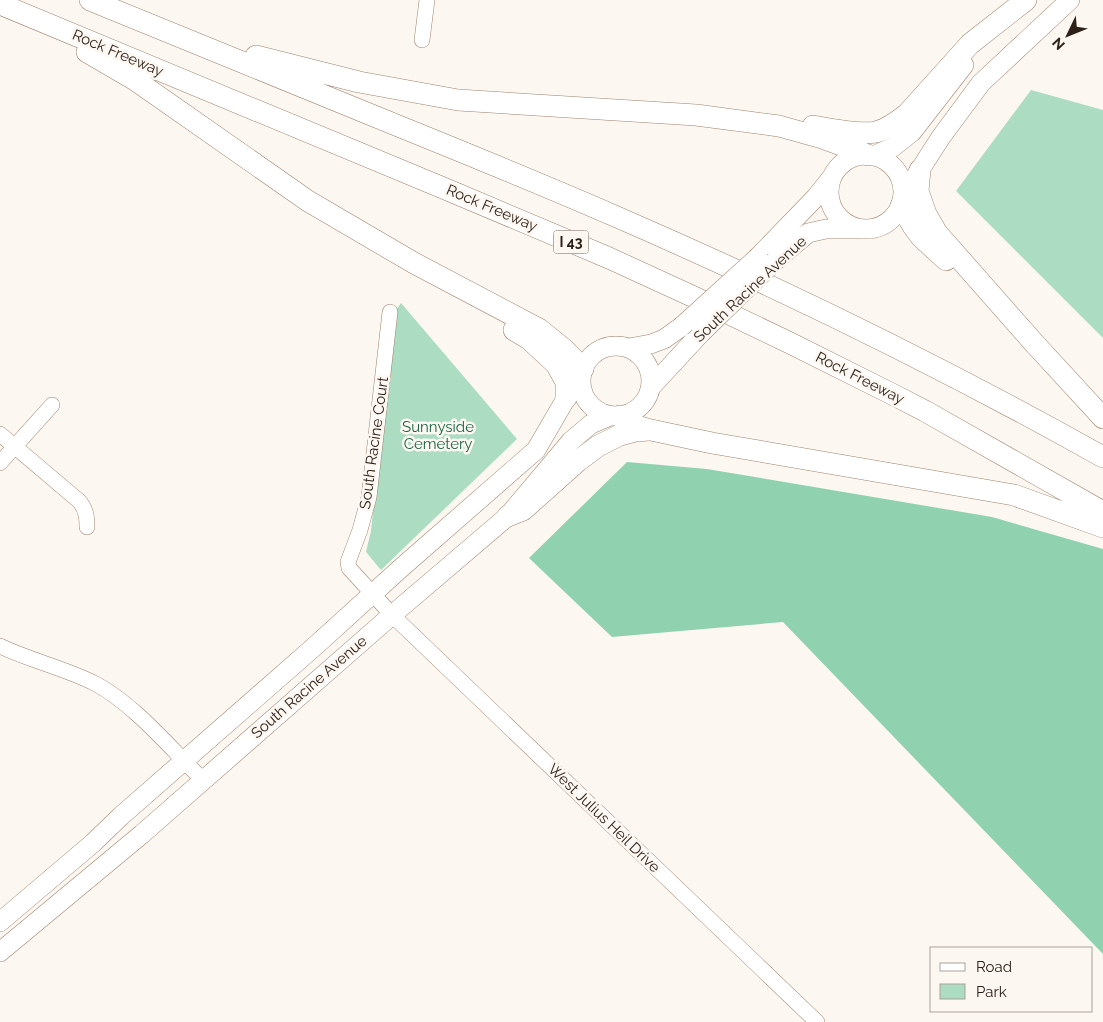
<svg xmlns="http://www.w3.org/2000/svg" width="1103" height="1022" font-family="Raleway,sans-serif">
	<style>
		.green { fill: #acdcc1 }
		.forest { fill: #90d2af }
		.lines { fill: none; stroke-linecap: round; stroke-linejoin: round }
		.minor-casing { stroke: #9e826d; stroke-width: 16 }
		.major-casing { stroke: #9e826d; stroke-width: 20 }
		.highway-casing { stroke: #9e826d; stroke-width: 22 }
		.minor { stroke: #fff; stroke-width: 15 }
		.major { stroke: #fff; stroke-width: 19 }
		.highway { stroke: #fff; stroke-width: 21 }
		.major-bridge-casing { stroke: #9e826d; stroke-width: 20; stroke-linecap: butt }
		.major-bridge { stroke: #fff; stroke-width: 19 }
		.labels { text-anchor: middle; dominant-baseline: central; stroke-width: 5; stroke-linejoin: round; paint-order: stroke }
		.shield { fill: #fdf7f2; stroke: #6b615a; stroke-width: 1 }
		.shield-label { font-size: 14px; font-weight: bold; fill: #2c2119 }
		.street-label { font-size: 15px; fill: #2c2119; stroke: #fdf7f2 }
		.park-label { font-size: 15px; fill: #186544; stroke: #fdf7f2 }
	</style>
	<rect width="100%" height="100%" fill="#fdf7f2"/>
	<!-- green -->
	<path class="green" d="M 1031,90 L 1103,110 L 1103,338 L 956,191 Z
		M 401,303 L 517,439 L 381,570 L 366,552 L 371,531 L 394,313 Z"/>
	<!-- forest -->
	<path class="forest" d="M 627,462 L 707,469 L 992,517 L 1103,549 L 1103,954 L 783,622 L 612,637 L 529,558 Z"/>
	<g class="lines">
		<!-- minor casing -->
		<g class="minor-casing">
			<path id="minor" d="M 422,40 L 427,0
				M 390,312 L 369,497 L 360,530 L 348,562 L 349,568 L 392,615 L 817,1022
				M 0,434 L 79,501 C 86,509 87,517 87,527
				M 0,463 L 52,405
				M 0,646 C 31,661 65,668 96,684 C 135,705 171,749 203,780"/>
		</g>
		<!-- major casing -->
		<g class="major-casing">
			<path id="major" d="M829 192a37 37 0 1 1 74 0a37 37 0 1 1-74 0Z
				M 873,156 L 893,147 L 912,132 L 964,65
				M 903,196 L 941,137 L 981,83 L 1070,0
				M 758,257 L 816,197 L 832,177
				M 775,261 L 808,233 L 826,229 L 858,229
				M581 381a35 35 0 1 1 70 0a35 35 0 1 1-70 0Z
				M 629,348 L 651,344 L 664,339 L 681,327
				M 651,387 L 701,333
				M 0,922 L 93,843 L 121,816 L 314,647 L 401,568 L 536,450 L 575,383 L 581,376
				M 0,952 L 142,834 L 392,615 L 508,516 L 571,441 L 591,424 L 610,416"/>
		</g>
		<!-- highway casing -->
		<g class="highway-casing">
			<path id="highway" d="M 90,0 C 192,42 294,83 396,125 C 470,155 544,185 617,217 C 783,289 946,369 1103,457
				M 0,4 L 448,190 L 609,258 L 694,297 L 788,342 L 892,394 L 925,411 L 1103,512
				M 87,52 L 135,80 L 308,201 L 414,263 L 539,329 L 565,350 L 583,369
				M 256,56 L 359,82 L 458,100 L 696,115 L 779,126 L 822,138 L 868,155
				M 813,126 C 829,129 861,135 876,132 C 888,129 898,121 907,114 L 970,44 L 1026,0
				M 920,170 L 918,191 L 926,214 L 937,233 L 1034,343 L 1103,418
				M 901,206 L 913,226 L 921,237 L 946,260
				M 514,330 L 529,339 L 556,364 L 566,382 L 566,398
				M 620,416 L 633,425 L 651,430 L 712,443 L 1014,495 L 1103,527
				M 508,516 L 523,510 L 578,461 L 598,446 L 620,435 L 635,431 L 649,430"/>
		</g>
		<!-- minor -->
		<use href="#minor" class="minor"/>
		<!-- major -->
		<use href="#major" class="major"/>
		<!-- highway -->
		<use href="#highway" class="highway"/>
		<!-- major-bridge casing -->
		<g class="major-bridge-casing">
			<path id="major-bridge" d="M 681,327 L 758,257
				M 701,333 L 775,261"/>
		</g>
		<!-- major-bridge -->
		<use href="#major-bridge" class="major-bridge"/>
	</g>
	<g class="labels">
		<!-- shield labels -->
		<rect class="shield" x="553.5" y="230.5" width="35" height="23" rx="4"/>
		<g class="shield-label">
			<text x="571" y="242">I 43</text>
		</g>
		<!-- street labels -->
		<g class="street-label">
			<text transform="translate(118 53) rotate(23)">Rock Freeway</text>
			<text transform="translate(492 208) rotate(23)">Rock Freeway</text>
			<text transform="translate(750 289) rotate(-43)">South Racine Avenue</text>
			<text transform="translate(860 378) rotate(27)">Rock Freeway</text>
			<text transform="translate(374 443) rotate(-82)">South Racine Court</text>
			<text transform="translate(309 687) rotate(-41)">South Racine Avenue</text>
			<text transform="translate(604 818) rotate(44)">West Julius Heil Drive</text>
		</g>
		<!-- park labels -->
		<g class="park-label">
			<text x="438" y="427">Sunnyside<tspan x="438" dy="17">Cemetery</tspan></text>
		</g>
	</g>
	<!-- legend -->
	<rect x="930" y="947" width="162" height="65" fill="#fdf7f2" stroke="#a9a19b"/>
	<rect x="940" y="963" width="25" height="8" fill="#ffffff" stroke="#a9a19b"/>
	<text x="976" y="972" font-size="15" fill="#2c2119">Road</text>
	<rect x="940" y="984" width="25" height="15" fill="#acdcc1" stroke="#a9a19b"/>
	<text x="976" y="997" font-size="15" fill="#2c2119">Park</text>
	<!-- north arrow -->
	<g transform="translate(1068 35) rotate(227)" stroke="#fdf7f2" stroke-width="4" paint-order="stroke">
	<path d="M0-4L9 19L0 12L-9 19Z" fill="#2c2119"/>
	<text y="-8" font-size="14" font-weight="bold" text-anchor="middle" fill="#2c2119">N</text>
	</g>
</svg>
